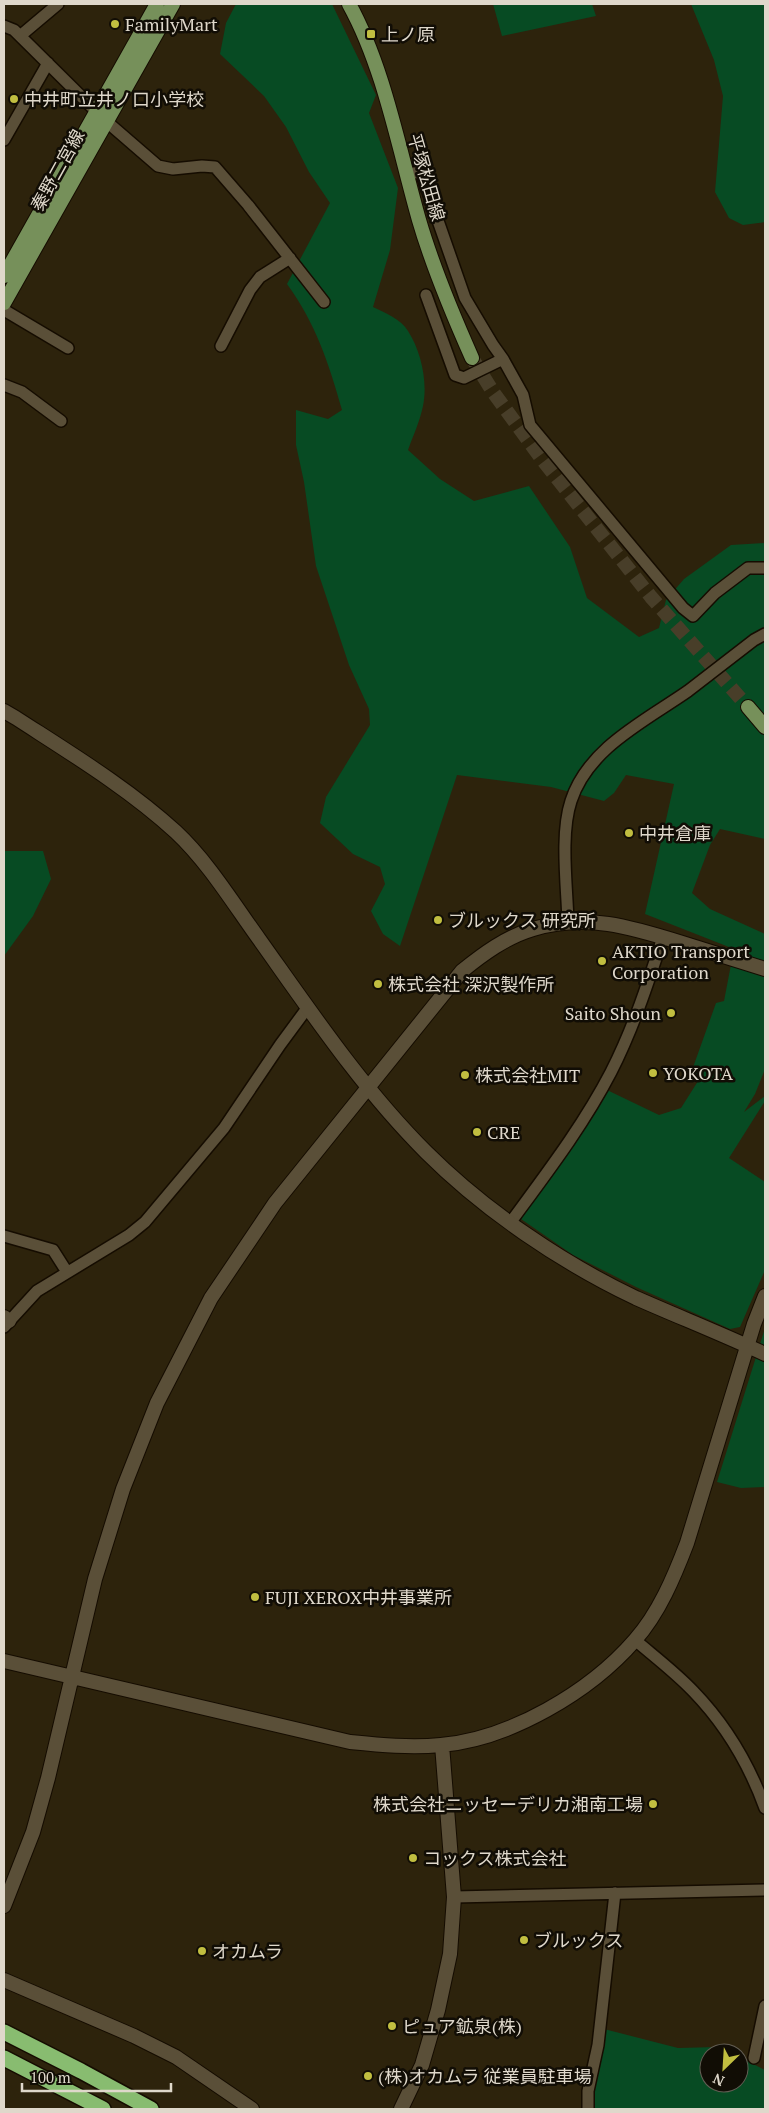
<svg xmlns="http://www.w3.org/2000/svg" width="769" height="2113" font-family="'PT Serif','Noto Sans JP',serif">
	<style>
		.green { fill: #074b23 }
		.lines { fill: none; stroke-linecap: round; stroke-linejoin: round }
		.primary-tunnel { stroke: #483e29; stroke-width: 14; stroke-dasharray: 14 7; stroke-linecap: butt }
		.minor-casing { stroke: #150c00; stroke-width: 14 }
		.tertiary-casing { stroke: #150c00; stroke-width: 16 }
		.primary-casing { stroke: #150c00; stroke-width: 16 }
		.motorway-casing { stroke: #150c00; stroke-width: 18 }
		.minor { stroke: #5a4f38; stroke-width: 11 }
		.tertiary { stroke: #5a4f38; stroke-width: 14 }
		.primary { stroke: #76905a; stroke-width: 14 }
		.motorway { stroke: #88bc70; stroke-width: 15 }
		.poi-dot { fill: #c1be40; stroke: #110d05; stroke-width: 2 }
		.labels { text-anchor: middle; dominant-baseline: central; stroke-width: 5; stroke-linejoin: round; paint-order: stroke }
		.poi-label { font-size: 18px; fill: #dfd8cb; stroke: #110d05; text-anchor: start }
		.street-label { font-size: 18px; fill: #dfd8cb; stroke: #110d05 }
	</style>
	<rect width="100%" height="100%" fill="#2d230c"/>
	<!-- green -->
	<path class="green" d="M 236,4 L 332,4 L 376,95 L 369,113 L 398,188 L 390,250 L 373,307 C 385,313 401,319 408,331 C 421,351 428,382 423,406 C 420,421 413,436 408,450 L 440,479 L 474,501 L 529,486 L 570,547 L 587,598 L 639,637 L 659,628 L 666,600 L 684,579 L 731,545 L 765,543 L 765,839 L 720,829 L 710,845 L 692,893 L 710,909 L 765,934 L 765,1069 L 755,1094 L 744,1112 L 765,1096 L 765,1101 L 729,1158 L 765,1182 L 765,1270 L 740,1327 L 730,1329 L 636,1287 L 573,1255 L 521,1219 L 580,1135 L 607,1090 L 659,1115 L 681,1108 L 700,1078 L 691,1073 L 716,1003 L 724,1001 L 734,949 L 645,914 L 674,784 L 626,775 L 614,793 L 604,801 L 551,787 L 457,775 L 400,946 L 383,934 L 371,911 L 385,884 L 380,867 L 353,854 L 320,823 L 326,797 L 370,725 L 369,709 L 349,665 L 316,566 L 304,482 L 296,445 L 296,410 L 328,419 L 342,410 C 329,364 316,324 287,284 L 330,203 L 309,172 L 286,127 L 264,96 L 220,54 L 226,23 Z
		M 493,4 L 592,4 L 596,16 L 502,36 Z
		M 691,4 L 765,4 L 765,222 L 743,225 L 729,218 L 715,192 L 723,96 L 714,60 Z
		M 4,851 L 43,851 L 51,879 L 33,916 L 4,956 Z
		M 765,1328 L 765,1487 L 741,1488 L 717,1482 Z
		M 604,2029 L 678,2048 L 718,2047 L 730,2053 L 709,2053 L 709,2083 L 739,2083 L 739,2057 L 765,2070 L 765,2109 L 589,2109 Z"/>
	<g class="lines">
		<!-- primary-tunnel -->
		<path class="primary-tunnel" d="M 472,358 L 493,392 L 541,458 L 651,597 L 748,707"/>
		<!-- minor casing -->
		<g class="minor-casing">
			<path id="minor" d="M 4,26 L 14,30 L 106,121 L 158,166 L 173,169 L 202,166 L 215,167 L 248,205 L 324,302
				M 20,36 L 58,4
				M 4,140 L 48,63
				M 407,174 L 421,172 L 465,298 L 493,345 L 503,359 L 523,395 L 530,425 L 683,608 L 693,616 L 715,593 L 748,568 L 765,568
				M 426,295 L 455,375 L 464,378 L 503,359
				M 4,310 L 68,348
				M 221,346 L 250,290 L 260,277 L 290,258
				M 4,385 L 22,392 L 61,421
				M 568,922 C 567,886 560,834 571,801 C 588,748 645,721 688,691 C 710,674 732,657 754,640 L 765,634
				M 510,1223 C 546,1174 583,1126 611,1072 C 633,1029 648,983 663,937
				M 4,1236 L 53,1250 L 67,1272
				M 4,1327 L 37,1291 L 129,1235 L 145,1222 L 224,1128 L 280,1045 L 308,1007
				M 635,1640 C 655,1657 676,1673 693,1691 C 726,1725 749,1764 765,1808
				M 454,1897 L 765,1890
				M 754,2058 L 765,2006
				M 588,2109 L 588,2091 L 598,2045 L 615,1893"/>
		</g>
		<!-- tertiary casing -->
		<g class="tertiary-casing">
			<path id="tertiary" d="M 4,711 L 16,718 C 70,753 128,788 176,832 C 208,862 233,903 259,939 C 311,1012 362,1088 426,1152 C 484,1210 562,1263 636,1298 C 679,1317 722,1334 765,1354
				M 4,1317 L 9,1321
				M 4,1661 L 350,1742 C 380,1745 411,1748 441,1745 C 510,1739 590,1692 635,1640 C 659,1613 674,1577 687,1543 L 754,1324 L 765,1296
				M 4,1906 L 33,1832 L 48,1778 L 95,1579 L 123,1489 L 157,1403 L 211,1298 L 275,1203 L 462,971 C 483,954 506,937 533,929 C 586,913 631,927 682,943 C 710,952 737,960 765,969
				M 4,1980 L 134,2036 L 176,2057 L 252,2109
				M 401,2109 L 422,2065 L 438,2010 L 450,1954 L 454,1897 L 442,1745"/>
		</g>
		<!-- primary casing -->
		<g class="primary-casing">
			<path id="primary" d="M 349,4 C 384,67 399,150 419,220 C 433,268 452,313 472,358
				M 4,276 L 157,4
				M 4,303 L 173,4
				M 748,707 L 765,727"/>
		</g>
		<!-- motorway casing -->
		<g class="motorway-casing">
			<path id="motorway" d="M 4,2032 L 81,2071 L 151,2109
				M 4,2058 L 103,2109"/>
		</g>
		<!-- minor -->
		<use href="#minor" class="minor"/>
		<!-- tertiary -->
		<use href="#tertiary" class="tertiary"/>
		<!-- primary -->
		<use href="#primary" class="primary"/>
		<!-- motorway -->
		<use href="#motorway" class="motorway"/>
	</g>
	<!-- markers -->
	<g class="poi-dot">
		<circle cx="115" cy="24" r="5"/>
		<rect x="366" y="29" width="10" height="10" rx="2.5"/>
		<circle cx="14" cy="99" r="5"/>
		<circle cx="629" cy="833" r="5"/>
		<circle cx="438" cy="920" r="5"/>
		<circle cx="602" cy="961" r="5"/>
		<circle cx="378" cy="984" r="5"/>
		<circle cx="671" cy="1013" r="5"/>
		<circle cx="653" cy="1073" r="5"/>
		<circle cx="465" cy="1075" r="5"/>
		<circle cx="477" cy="1132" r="5"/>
		<circle cx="255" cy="1597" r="5"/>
		<circle cx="653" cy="1804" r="5"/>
		<circle cx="413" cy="1858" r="5"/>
		<circle cx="524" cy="1940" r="5"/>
		<circle cx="202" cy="1951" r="5"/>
		<circle cx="392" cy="2026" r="5"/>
		<circle cx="368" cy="2076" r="5"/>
	</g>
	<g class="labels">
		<!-- poi labels -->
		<g class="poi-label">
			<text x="125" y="24">FamilyMart</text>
			<text x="381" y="34">上ノ原</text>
			<text x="24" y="99">中井町立井ノ口小学校</text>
			<text x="639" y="833">中井倉庫</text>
			<text x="448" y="920">ブルックス 研究所</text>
			<text x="612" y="951">AKTIO Transport<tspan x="612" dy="21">Corporation</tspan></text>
			<text x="388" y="984">株式会社 深沢製作所</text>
			<text x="661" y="1013" text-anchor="end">Saito Shoun</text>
			<text x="663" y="1073">YOKOTA</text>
			<text x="475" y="1075">株式会社MIT</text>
			<text x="487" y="1132">CRE</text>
			<text x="265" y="1597">FUJI XEROX中井事業所</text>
			<text x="643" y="1804" text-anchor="end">株式会社ニッセーデリカ湘南工場</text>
			<text x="423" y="1858">コックス株式会社</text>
			<text x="534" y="1940">ブルックス</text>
			<text x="212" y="1951">オカムラ</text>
			<text x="402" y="2026">ピュア鉱泉(株)</text>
			<text x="378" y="2076">(株)オカムラ 従業員駐車場</text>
		</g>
		<!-- street labels -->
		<g class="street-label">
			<text transform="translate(57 170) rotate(-61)">秦野二宮線</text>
			<text transform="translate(427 177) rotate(74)">平塚松田線</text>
		</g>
	</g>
	<!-- border -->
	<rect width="769" height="2113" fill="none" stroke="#dfd8cb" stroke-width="10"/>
	<!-- north arrow -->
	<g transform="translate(724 2068) rotate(205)"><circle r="24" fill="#110d05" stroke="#635e54"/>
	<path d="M0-4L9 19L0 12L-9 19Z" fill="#c1be40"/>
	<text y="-8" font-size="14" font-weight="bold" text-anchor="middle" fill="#dfd8cb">N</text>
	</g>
	<!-- scale -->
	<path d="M22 2083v8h149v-8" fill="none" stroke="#dfd8cb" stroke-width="2.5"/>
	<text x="30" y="2083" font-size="15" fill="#dfd8cb" stroke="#110d05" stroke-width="4" paint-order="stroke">100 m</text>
</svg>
